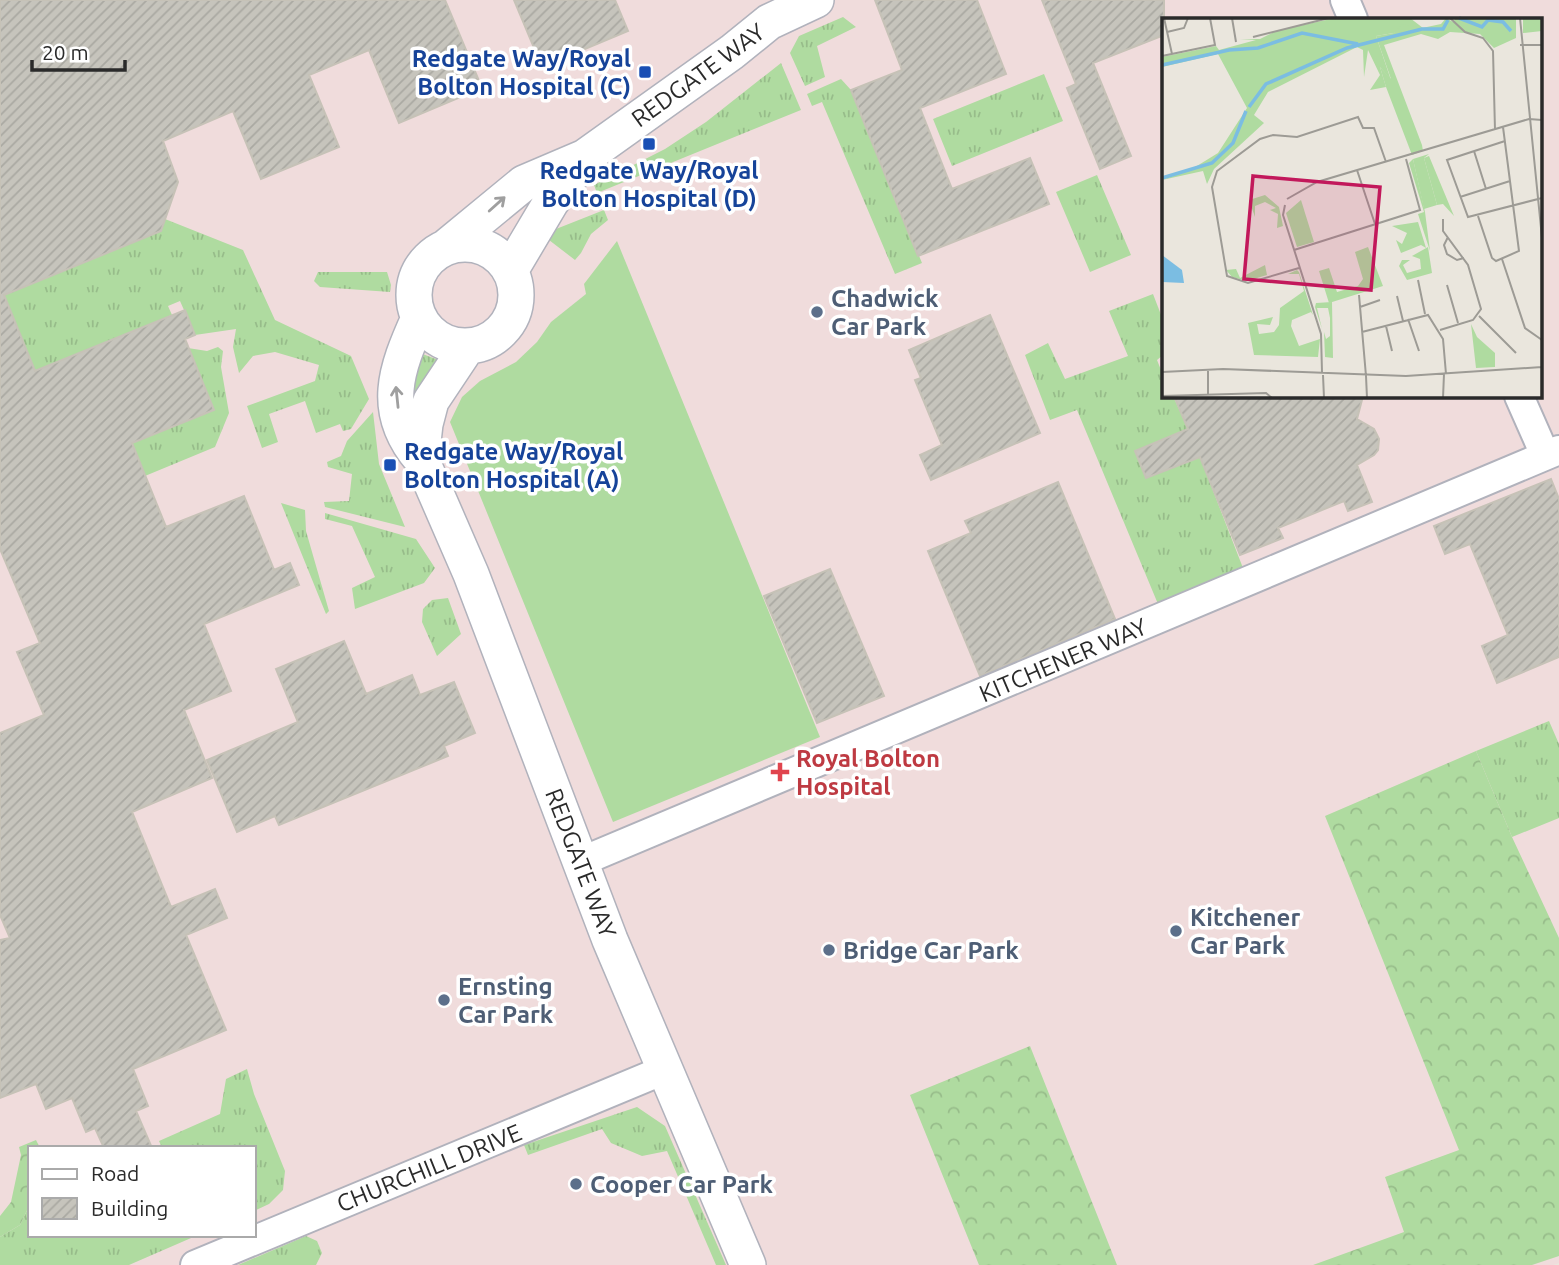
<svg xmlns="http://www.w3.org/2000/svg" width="1559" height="1265" font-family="Ubuntu,sans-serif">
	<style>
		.medical { fill: #f0dcdc; fill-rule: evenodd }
		.grass { fill: url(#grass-tufts) }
		.forest { fill: url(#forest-crowns) }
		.garden { fill: #afdba0 }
		.building { fill: url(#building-hatch); stroke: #c6c2b7; stroke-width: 2 }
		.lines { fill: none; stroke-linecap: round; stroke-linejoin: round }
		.minor-casing { stroke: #b1b2bc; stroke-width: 32 }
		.tertiary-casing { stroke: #b1b2bc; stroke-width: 38 }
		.minor { stroke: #fff; stroke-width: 28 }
		.tertiary { stroke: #fff; stroke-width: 35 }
		.oneway { stroke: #9f9f9f }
		.transit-dot { fill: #1a4fb4; stroke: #fff; stroke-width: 2.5 }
		.service-dot { fill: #5c6f8a; stroke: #fff; stroke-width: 2.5 }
		.health-dot { fill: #e0444e; stroke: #fff; stroke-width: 2.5 }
		.labels { text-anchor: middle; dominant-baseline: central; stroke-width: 7; stroke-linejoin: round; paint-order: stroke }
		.transit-label { font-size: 24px; font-weight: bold; fill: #164399; stroke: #fff; text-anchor: end }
		.street-label { font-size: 24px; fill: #2a2a2a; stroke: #fff }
		.service-label { font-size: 24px; font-weight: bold; fill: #4e5e75; stroke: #fff; text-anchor: start }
		.health-label { font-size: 24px; font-weight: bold; fill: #be3a42; stroke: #fff; text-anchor: start }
		.inset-river { fill: none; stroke: #7bbde2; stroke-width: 3.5 }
		.inset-road { fill: none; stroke: #9d9b95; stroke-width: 2 }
		.view { fill: #c2185b; fill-opacity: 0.15; stroke: #c2185b; stroke-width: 3.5 }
		.inset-edge { fill: none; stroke: #2a2a2a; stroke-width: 3.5 }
	</style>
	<defs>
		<pattern id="grass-tufts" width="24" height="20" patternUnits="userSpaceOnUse" patternTransform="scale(1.75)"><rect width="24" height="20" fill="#afdba0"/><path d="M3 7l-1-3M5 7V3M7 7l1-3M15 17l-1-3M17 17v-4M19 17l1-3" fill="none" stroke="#97bc8a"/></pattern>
		<pattern id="forest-crowns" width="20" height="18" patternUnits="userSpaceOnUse" patternTransform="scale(1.75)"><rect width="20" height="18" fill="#afdba0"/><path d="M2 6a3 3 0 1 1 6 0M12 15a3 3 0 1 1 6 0" fill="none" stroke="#97bc8a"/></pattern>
		<pattern id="building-hatch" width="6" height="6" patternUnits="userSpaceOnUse" patternTransform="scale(1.75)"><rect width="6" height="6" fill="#c6c4bc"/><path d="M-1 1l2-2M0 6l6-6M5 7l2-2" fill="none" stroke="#aaa9a2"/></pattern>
	</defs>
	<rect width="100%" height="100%" fill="#eae6dd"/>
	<!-- medical -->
	<path class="medical" d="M 0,0 L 1559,0 L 1559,1263 L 1553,1265 L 0,1265 ZM 1164,19 L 1540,19 L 1540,396 L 1164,396 ZM 30,1148 L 254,1148 L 254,1235 L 30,1235 Z"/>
	<!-- grass -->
	<path class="grass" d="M 843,17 L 856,27 L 817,46 L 825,77 L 805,86 L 790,53 L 799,36 Z
		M 781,63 L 801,110 L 597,193 L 594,185 L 665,149 L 706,122 Z
		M 1044,74 L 1063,121 L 952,166 L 933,119 Z
		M 841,79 L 851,90 L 922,263 L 895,274 L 822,102 L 812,106 L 807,94 Z
		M 1097,175 L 1131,255 L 1090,272 L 1056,192 Z
		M 604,210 L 608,220 L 591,234 L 581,253 L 575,260 L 549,240 L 556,229 Z
		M 165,219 L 243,250 L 275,320 L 351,356 L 369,399 L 351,429 L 343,431 L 340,424 L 316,433 L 305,401 L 269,414 L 278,442 L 262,448 L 247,406 L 315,381 L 319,365 L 275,352 L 253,356 L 239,373 L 233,347 L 236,329 L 195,335 L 180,301 L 168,306 L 172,315 L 56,363 L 64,442 L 15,322 L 0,297 L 160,231 Z
		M 318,272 L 387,272 L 391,285 L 390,292 L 320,287 L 314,281 Z
		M 1153,294 L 1163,320 L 1163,355 L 1157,360 L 1163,375 L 1164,396 L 1173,396 L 1188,429 L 1135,451 L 1146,478 L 1200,457 L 1243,568 L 1158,604 L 1077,410 L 1050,420 L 1025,355 L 1048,343 L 1065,379 L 1128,356 L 1109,311 Z
		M 218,347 L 223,351 L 221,367 L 229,413 L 215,447 L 145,476 L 132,443 L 213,410 L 188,348 L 207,351 Z
		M 420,353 L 441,361 L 413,408 L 411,386 Z
		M 373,412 L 379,464 L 405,527 L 325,507 L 324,502 L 349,501 L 352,474 L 328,467 L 327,462 L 341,456 L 347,441 Z
		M 281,503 L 305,510 L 306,531 L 329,611 L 326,614 Z
		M 325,513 L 416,539 L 435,568 L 424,583 L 355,609 L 352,588 L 375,577 L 352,526 L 325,519 Z
		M 448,598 L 461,634 L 437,656 L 422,622 L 423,609 L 432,600 Z
		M 1549,721 L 1559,744 L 1559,818 L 1512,837 L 1476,751 Z
		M 247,1069 L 254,1094 L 285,1171 L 283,1190 L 269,1204 L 254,1211 L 254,1148 L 162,1148 L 159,1141 L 220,1114 L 226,1079 Z
		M 637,1107 L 665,1126 L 726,1265 L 716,1265 L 667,1151 L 642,1156 L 611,1143 L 602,1129 L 528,1155 L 524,1145 Z
		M 30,1204 L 30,1235 L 198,1235 L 129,1265 L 0,1265 L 0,1237 L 20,1225 Z
		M 306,1236 L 317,1241 L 322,1253 L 316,1265 L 238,1265 Z"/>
	<!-- forest -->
	<path class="forest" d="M 1476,751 L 1512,837 L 1559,938 L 1559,1256 L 1532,1265 L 1313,1265 L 1404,1232 L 1385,1177 L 1459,1150 L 1325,816 Z
		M 1030,1046 L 1117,1265 L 979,1265 L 910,1095 Z
		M 36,1140 L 40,1148 L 30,1148 L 30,1204 L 20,1225 L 0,1237 L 0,1216 L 11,1202 L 21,1155 L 19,1147 Z"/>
	<!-- garden -->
	<path class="garden" d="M 617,241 L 820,737 L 613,822 L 450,422 L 462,397 L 480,381 L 516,362 L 537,342 L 551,322 L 586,294 L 584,284 Z"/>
	<!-- building -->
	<path class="building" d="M 0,0 L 445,0 L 482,88 L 399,123 L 369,50 L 309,75 L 339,147 L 261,179 L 233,111 L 163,141 L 178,182 L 161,231 L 4,295 L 35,371 L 185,310 L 195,335 L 185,339 L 214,410 L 132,443 L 166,527 L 244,496 L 274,570 L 290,563 L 299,585 L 204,624 L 231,691 L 184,710 L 212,778 L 132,812 L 171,907 L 215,889 L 227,918 L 186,935 L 226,1030 L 133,1069 L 148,1106 L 136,1111 L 152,1148 L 104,1148 L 95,1128 L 86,1132 L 72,1098 L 46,1109 L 36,1084 L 0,1098 L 0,940 L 10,938 L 0,915 L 0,733 L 44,715 L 17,652 L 40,643 L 0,549 Z
		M 514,0 L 615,0 L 628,31 L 542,67 Z
		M 875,0 L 977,0 L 1006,74 L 920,108 L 952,189 L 1030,158 L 1049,204 L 918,256 L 851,90 L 902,70 Z
		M 1042,0 L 1164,0 L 1164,35 L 1093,63 L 1131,156 L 1100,169 L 1067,88 L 1076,84 Z
		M 990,315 L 1040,433 L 931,480 L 920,455 L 942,445 L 915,380 L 921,378 L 909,350 Z
		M 1174,396 L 1363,396 L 1357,419 L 1374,429 L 1379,439 L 1378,450 L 1374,455 L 1357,465 L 1372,502 L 1348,511 L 1344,501 L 1278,528 L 1283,538 L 1240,555 L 1200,457 L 1146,478 L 1135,451 L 1188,429 Z
		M 1551,479 L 1559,499 L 1559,657 L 1497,683 L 1482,646 L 1508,635 L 1470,544 L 1445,554 L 1434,526 Z
		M 1058,482 L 1115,619 L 980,676 L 928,551 L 971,533 L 965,521 Z
		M 830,569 L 884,696 L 817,723 L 764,596 Z
		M 344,641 L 366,694 L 412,675 L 420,695 L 454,682 L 475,733 L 444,746 L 448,756 L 279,825 L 275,816 L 237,832 L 207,760 L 298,722 L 276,669 Z"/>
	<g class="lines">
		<!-- minor casing -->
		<g class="minor-casing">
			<path id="minor" d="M 1345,0 L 1353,19
				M 1519,396 L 1545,455
				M 580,862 L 1559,450
				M 195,1265 L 664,1070"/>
		</g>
		<!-- tertiary casing -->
		<g class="tertiary-casing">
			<path id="tertiary" d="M414 295a51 51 0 1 1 102 0a51 51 0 1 1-102 0Z
				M 445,248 L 524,183 L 585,157 L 732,52 L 769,22 L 816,0
				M 510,271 L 551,202 L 583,160
				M 419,318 C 396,369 380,411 421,459 L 471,574 L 610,940 L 748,1265
				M 421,459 L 425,424 L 431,401 L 467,347"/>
		</g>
		<!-- minor -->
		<use href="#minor" class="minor"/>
		<!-- tertiary -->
		<use href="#tertiary" class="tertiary"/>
	</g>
	<!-- one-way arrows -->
	<defs><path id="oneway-shaft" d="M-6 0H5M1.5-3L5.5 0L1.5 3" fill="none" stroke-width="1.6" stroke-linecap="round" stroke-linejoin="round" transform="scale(1.75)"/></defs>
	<g class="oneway">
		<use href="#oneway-shaft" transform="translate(497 204) rotate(-42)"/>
		<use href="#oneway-shaft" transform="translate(397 397) rotate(-96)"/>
	</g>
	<!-- markers -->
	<g class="transit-dot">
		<rect x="638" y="65" width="14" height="14" rx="3.5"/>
		<rect x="642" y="137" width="14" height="14" rx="3.5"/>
		<rect x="383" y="458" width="14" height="14" rx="3.5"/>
	</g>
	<g class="service-dot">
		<circle cx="817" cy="312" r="7"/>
		<circle cx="1176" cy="931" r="7"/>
		<circle cx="829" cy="950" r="7"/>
		<circle cx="444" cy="1000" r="7"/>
		<circle cx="576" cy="1184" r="7"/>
	</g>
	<path class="health-dot" d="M776.5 761.5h7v7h7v7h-7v7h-7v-7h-7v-7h7z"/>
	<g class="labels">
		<!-- transit labels -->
		<g class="transit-label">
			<text x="631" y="58">Redgate Way/Royal<tspan x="631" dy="28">Bolton Hospital (C)</tspan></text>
			<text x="649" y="170" text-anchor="middle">Redgate Way/Royal<tspan x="649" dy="28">Bolton Hospital (D)</tspan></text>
			<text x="404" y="451" text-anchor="start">Redgate Way/Royal<tspan x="404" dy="28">Bolton Hospital (A)</tspan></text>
		</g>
		<!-- street labels -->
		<g class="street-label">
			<text transform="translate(698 75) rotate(-36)">REDGATE WAY</text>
			<text transform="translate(1063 660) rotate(-23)">KITCHENER WAY</text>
			<text transform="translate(581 863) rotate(69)">REDGATE WAY</text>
			<text transform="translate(429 1168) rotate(-22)">CHURCHILL DRIVE</text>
		</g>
		<!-- service labels -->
		<g class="service-label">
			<text x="831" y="298">Chadwick<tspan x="831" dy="28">Car Park</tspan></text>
			<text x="1190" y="917">Kitchener<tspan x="1190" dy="28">Car Park</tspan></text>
			<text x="843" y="950">Bridge Car Park</text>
			<text x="458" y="986">Ernsting<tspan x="458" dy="28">Car Park</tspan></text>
			<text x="590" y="1184">Cooper Car Park</text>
		</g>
		<!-- health labels -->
		<g class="health-label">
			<text x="796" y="758">Royal Bolton<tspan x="796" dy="28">Hospital</tspan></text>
		</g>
	</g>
	<!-- overview -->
	<g transform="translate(1162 18)">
		<rect width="380" height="380" fill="#eae6dd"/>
		<path d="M 173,0 L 248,0 L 261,10 L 214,18 L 229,62 L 218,49 L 224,69 L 208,72 L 218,57 L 206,32 L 202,59 L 201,32 L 195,29 L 106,74 L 92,97 L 102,105 L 52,151 L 45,166 L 41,153 L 0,162 L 30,151 L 56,135 L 85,90 L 56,36 L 0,49 L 0,39 L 54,28 L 57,32 L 94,22 L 78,21 L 98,21 L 114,13 ZM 267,136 L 262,140 L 275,187 L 262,191 L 251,141 ZM 103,177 L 117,189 L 121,208 L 115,210 L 116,196 L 108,192 L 114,190 L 103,184 L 93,188 L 93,199 L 87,182 ZM 256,204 L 264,230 L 259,227 L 239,235 L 234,222 L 240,226 L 245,215 L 230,208 ZM 266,229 L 270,255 L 245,262 L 237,248 L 240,242 L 248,242 L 241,247 L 245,255 L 259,251 L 258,241 L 250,238 ZM 103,247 L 105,257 L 85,263 L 70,259 L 64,252 L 74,251 L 78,260 ZM 135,252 L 137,254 L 151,297 L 149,294 L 130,302 L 129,308 L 137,328 L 158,321 L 156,339 L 92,337 L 86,305 L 111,299 L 108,307 L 95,306 L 97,316 L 112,314 L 117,307 L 118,290 L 142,273 L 137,256 L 126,256 ZM 170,284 L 171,340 L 163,339 L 162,314 L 164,321 L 168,318 L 168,300 L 166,290 L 155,290 L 160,311 L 153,289 L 154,285 Z" fill="#afdba0"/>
		<path d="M 284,0 L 291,4 L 294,0 L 354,0 L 354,20 L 332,30 L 318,16 L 288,14 L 276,21 L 259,16 L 222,27 L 260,127 L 261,133 L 250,137 L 224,69 L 218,49 L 229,61 L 214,18 L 232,15 L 240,6 L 260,10 L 279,6 ZM 380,0 L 380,13 L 361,15 L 361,1 ZM 267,138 L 292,198 L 281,186 L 275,187 L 262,140 ZM 251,141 L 263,194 L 268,233 L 256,196 L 262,194 L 247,145 ZM 206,229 L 221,268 L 167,285 L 157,253 L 167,250 L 175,274 L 196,268 L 201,261 L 193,234 ZM 309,306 L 315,319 L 333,335 L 333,349 L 314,350 Z" fill="#afdba0"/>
		<path d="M 139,182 L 152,224 L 135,229 L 124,195 Z" fill="#afdba0"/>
		<path d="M 0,237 L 20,252 L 22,265 L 0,264 Z" fill="#7bbde2"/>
		<path class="inset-river" d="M 297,0 L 320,9 L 326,2 L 341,4 L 349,13M 0,47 L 67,32 L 96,30 L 140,15 L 196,26M 87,89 L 104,66 L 185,30 L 260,11 L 281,11 L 286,2M 0,160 L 50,145 L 71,125 L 84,93"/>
		<path class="inset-road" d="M 2,0 L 10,36M 70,0 L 74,24M 288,0 L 303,14 L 321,20 L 331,33 L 333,112M 358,0 L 380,220 L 380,369M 5,14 L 22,10 L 26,0M 91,19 L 167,0M 358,27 L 380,27M 0,38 L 53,27 L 48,0M 343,123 L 285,142 L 306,199 L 380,180M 312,133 L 324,171M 195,152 L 213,206M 298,179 L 348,163M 125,181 L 155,164 L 367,101 L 380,102M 123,187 L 121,197 L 159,316 L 160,354M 316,198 L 330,240 L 334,243 L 357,233 L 341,109M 286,219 L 282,227 L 285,236 L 295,242 L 302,240M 132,232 L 258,192 L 244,141M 340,241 L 363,310 L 380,322M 137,250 L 86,265 L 65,258 L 50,169 L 55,153 L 98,121 L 111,117 L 135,119 L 196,99 L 201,110 L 212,110 L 224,144M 256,262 L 263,296M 285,267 L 296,305M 197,277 L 204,358M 235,278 L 241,303M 198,289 L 218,282M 317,298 L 354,335M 246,301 L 257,333M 224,308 L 230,333M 278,312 L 311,302 L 319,291 L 306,247 L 281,213 L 281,201M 200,314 L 266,297 L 281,321 L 284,356M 0,354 L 61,351 L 244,358 L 380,349M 161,357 L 162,380M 204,358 L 205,380M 46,376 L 46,351M 0,378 L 104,375 L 110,380M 281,380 L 282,356"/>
		<path class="view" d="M 91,158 L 218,169 L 209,272 L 82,261 Z"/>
		<rect width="380" height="380" class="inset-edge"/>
	</g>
	<!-- legend -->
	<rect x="28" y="1146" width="228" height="91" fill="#ffffff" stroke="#aaaaaa" stroke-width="2"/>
	<rect x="42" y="1169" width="35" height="10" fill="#ffffff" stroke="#aaaaaa" stroke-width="2"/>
	<text x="91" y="1181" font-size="21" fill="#2a2a2a">Road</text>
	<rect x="42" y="1198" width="35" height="21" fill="url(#building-hatch)" stroke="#aaaaaa" stroke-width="2"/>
	<text x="91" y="1216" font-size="21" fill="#2a2a2a">Building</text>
	<!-- scale -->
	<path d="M32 60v10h93v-10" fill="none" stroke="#2a2a2a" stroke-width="3.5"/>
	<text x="42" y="60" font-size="21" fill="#2a2a2a" stroke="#ffffff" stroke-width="5" paint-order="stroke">20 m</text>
</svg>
